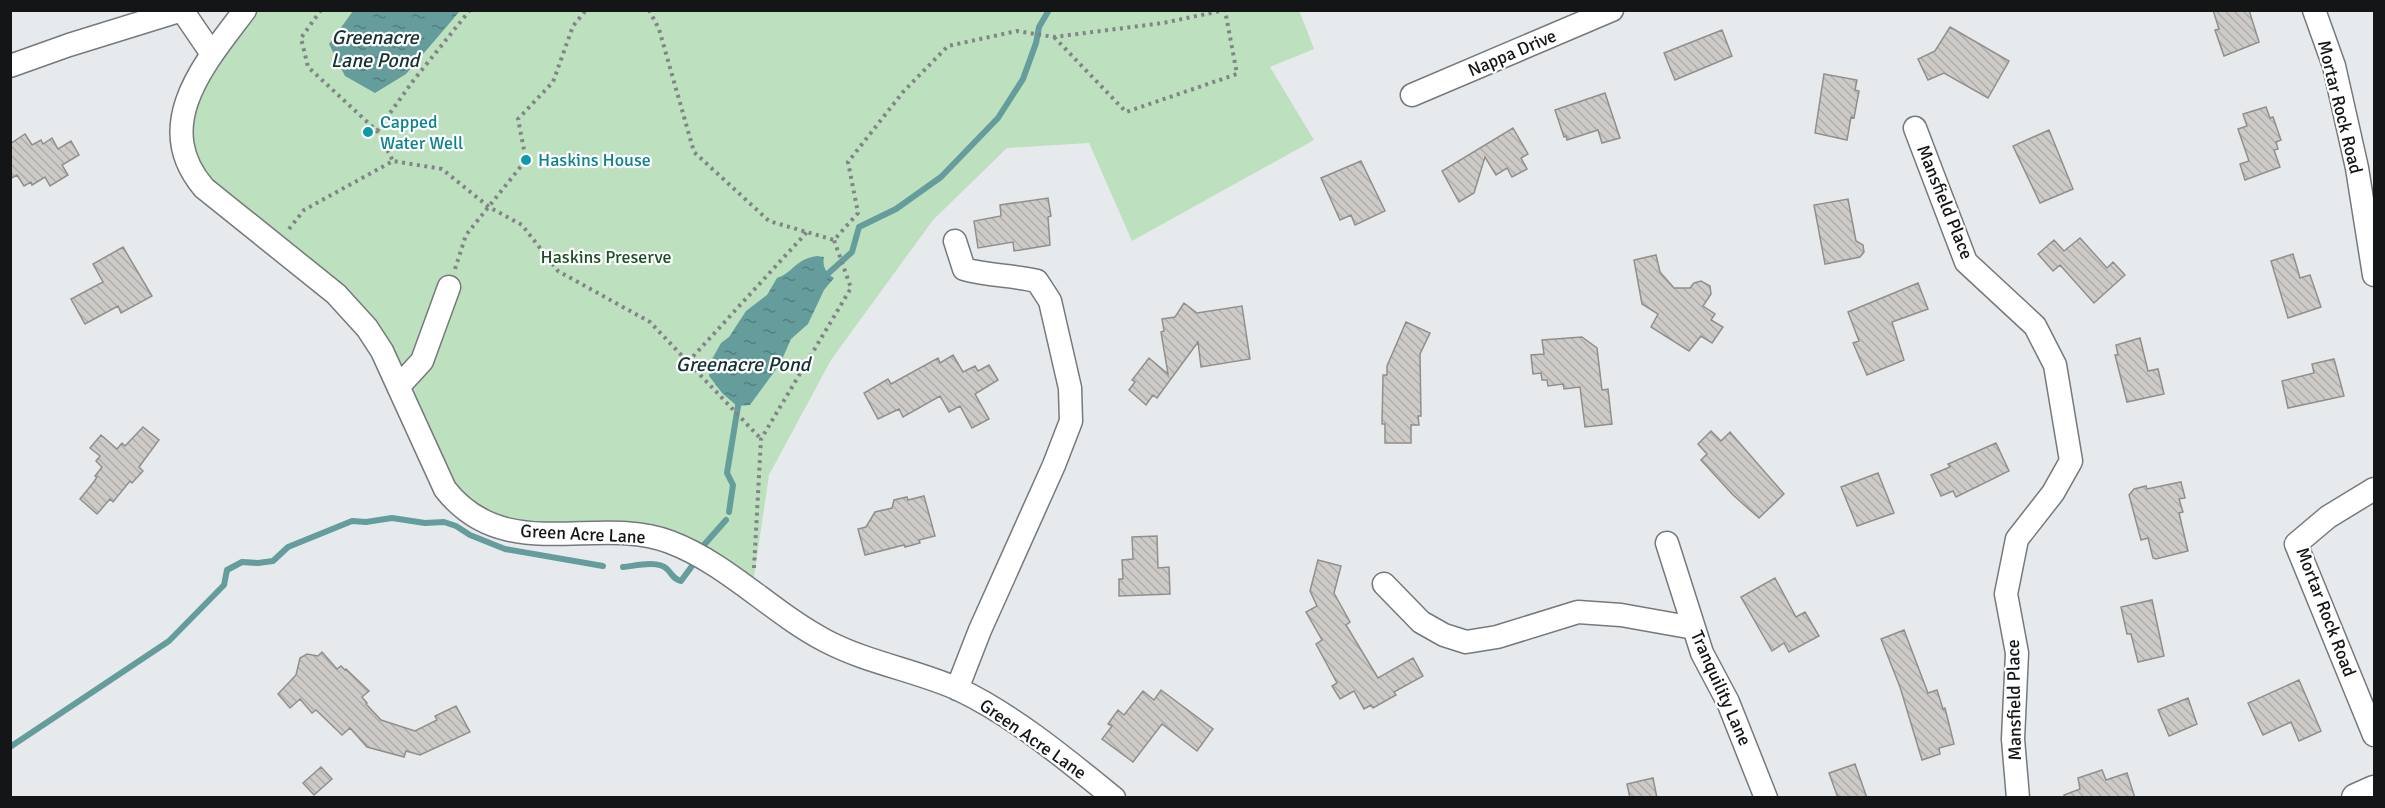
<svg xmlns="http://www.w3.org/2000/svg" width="2385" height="808" font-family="Signika,sans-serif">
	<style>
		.green { fill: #bde0bf }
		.water { fill: url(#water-ripples) }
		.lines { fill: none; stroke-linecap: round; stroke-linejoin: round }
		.stream { stroke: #659d9d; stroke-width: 6 }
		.building { fill: url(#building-back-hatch); stroke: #918f8b; stroke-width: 1.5 }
		.minor-casing { stroke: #76797c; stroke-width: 25 }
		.major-casing { stroke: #76797c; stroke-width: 31 }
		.path { stroke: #828587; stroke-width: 4; stroke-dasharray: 3 4.5; stroke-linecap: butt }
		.minor { stroke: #fff; stroke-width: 22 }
		.major { stroke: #fff; stroke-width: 28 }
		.culture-dot { fill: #0f9aa8; stroke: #fff; stroke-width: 2 }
		.labels { text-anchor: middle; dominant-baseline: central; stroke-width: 4.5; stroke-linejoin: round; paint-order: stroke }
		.street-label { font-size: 18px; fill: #131516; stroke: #fff }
		.culture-label { font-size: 18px; fill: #0d838f; stroke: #fff; text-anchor: start }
		.park-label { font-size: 18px; fill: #1c4f25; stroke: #fff }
		.water-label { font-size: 20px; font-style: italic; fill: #143232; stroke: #fff }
	</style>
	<defs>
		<pattern id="water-ripples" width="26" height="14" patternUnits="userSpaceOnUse" patternTransform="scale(1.5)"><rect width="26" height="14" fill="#659d9d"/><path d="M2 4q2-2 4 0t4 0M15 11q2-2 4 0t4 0" fill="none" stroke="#527f7f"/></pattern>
		<pattern id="building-back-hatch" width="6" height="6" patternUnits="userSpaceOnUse" patternTransform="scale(1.5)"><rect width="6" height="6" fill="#cdcac7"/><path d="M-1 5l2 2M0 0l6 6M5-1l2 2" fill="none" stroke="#afadaa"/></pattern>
	</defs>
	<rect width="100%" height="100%" fill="#e7eaed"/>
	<!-- green -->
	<path class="green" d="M 1299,10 L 1314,49 L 1270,67 L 1314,140 L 1132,241 L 1089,143 L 1007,148 L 933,220 L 831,360 L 769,475 L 752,590 L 643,535 L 547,535 L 470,513 L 367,328 L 190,172 L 194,85 L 245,11 Z"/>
	<!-- water -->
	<path class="water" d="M 353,11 L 353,10 L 460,11 L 406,74 L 375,93 L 345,76 L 329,44 Z
		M 817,256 L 824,257 C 822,266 826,273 834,278 L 824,290 L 808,324 L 791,339 L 780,364 L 750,405 L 737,406 L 722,393 L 709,376 L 712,359 L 721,343 L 729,337 L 746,311 L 767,295 L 777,278 C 795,272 793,260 817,256 Z"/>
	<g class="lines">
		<!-- stream -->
		<path class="stream" d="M 822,279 L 852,252 L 859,227 L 896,209 L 941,177 L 998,118 L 1023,79 L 1036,43 L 1039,27 L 1049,10
			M 729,512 L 733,485 L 727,473 L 739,400
			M 703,546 L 726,520
			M 623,567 C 635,566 657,560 667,569 C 673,575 673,579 681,581 L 692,566
			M 10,747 L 169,641 L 224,585 L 227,570 L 242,562 L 258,563 L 273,561 L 288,547 L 352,521 L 366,522 L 392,518 L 425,523 L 444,522 L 456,526 L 470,535 L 505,549 L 603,566"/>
	</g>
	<!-- building -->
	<path class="building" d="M 2213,10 L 2249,10 L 2259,42 L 2224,56 L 2215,30 L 2219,29 Z
		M 1950,27 L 2009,61 L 1988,98 L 1944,73 L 1928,80 L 1918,59 L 1935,51 Z
		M 1722,30 L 1732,56 L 1675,80 L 1664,53 Z
		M 1824,74 L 1857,80 L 1855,90 L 1859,91 L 1854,118 L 1851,117 L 1847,140 L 1815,133 Z
		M 1605,93 L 1620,138 L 1602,143 L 1598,130 L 1567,140 L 1566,136 L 1564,137 L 1555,110 Z
		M 2266,107 L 2270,118 L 2273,117 L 2281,140 L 2276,142 L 2278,149 L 2274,150 L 2280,167 L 2245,180 L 2240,164 L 2249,161 L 2238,129 L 2247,126 L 2243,114 Z
		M 1513,128 L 1528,154 L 1521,158 L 1527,169 L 1512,177 L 1507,168 L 1496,175 L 1485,157 L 1474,193 L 1459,202 L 1442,171 Z
		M 2049,130 L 2073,189 L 2040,203 L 2013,146 Z
		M 25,134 L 32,145 L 41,140 L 43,144 L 52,138 L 58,149 L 71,141 L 79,155 L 62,165 L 68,175 L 50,186 L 45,177 L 32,185 L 31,182 L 24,186 L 17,175 L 10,179 L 10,144 Z
		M 1361,161 L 1385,211 L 1355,225 L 1351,215 L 1340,220 L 1321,178 Z
		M 1048,198 L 1051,216 L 1048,217 L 1050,245 L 1014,251 L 1013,242 L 978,248 L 974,221 L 1001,216 L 1000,205 Z
		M 1848,199 L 1856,241 L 1863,245 L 1864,252 L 1860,257 L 1825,264 L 1814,205 Z
		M 2080,238 L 2107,268 L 2113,262 L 2125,275 L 2094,303 L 2060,265 L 2053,271 L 2038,254 L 2054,240 L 2064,251 Z
		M 123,247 L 152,296 L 121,313 L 118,306 L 85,324 L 71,299 L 103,282 L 93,264 Z
		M 2293,254 L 2300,278 L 2310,275 L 2321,307 L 2288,318 L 2271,261 Z
		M 1656,255 L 1660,272 L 1674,288 L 1690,288 L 1694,283 L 1701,281 L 1710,286 L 1711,294 L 1703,306 L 1715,314 L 1711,320 L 1723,327 L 1712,343 L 1701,336 L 1689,351 L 1651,327 L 1658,314 L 1642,304 L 1634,260 Z
		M 1918,283 L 1928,309 L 1892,322 L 1904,360 L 1867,375 L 1853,343 L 1859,341 L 1848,312 Z
		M 1184,303 L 1197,313 L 1242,306 L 1250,359 L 1201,367 L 1198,342 L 1157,398 L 1153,395 L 1146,405 L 1129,390 L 1135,382 L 1132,380 L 1149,358 L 1168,374 L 1161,332 L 1164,331 L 1162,319 L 1175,317 Z
		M 1406,322 L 1430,333 L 1420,354 L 1421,416 L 1418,416 L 1419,425 L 1411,425 L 1411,443 L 1385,443 L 1385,424 L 1382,424 L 1383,375 L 1387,375 L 1387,366 Z
		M 1582,337 L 1597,348 L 1602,390 L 1608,389 L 1612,424 L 1585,427 L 1580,387 L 1564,389 L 1563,384 L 1548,386 L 1547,380 L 1542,380 L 1541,373 L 1533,374 L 1531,355 L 1544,354 L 1542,340 Z
		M 2140,338 L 2148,371 L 2158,369 L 2164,394 L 2127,402 L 2115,355 L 2118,355 L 2116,345 Z
		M 953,355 L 963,372 L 975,366 L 978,371 L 989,365 L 998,380 L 975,394 L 989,419 L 972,428 L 960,406 L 949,412 L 940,396 L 903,417 L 899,409 L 878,419 L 864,393 L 888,379 L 891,384 L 938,358 L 940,363 Z
		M 2334,359 L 2344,396 L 2288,408 L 2282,381 L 2314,373 L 2312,364 Z
		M 143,427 L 159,440 L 139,467 L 143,471 L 132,483 L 130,481 L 113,502 L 110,499 L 97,514 L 80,499 L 93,483 L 97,477 L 95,476 L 102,467 L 96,461 L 100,456 L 90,448 L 101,435 L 117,449 L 122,443 L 125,446 Z
		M 1711,431 L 1721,441 L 1730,432 L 1784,494 L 1759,518 L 1733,495 L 1701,460 L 1707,454 L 1698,444 Z
		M 1996,443 L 2009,471 L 1956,497 L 1953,491 L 1941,496 L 1931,475 L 1950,467 L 1948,464 Z
		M 1878,473 L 1894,513 L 1857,526 L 1841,487 Z
		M 2181,482 L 2185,498 L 2179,499 L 2183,512 L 2179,513 L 2188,551 L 2156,559 L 2153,558 L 2148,538 L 2141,540 L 2129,495 L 2134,489 L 2146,486 L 2147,489 Z
		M 924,496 L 935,536 L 919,540 L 920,543 L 905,547 L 904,545 L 865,555 L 858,529 L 866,527 L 875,512 L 892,508 L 894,500 L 907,497 L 908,500 Z
		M 1157,536 L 1158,568 L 1169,567 L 1170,594 L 1119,596 L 1119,579 L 1123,579 L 1122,560 L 1133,559 L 1132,537 Z
		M 1318,560 L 1341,566 L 1334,593 L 1350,622 L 1346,625 L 1378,678 L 1413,658 L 1423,676 L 1394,692 L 1396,695 L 1373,708 L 1371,705 L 1364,709 L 1354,691 L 1340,699 L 1332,686 L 1337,683 L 1316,644 L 1322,640 L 1306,612 L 1317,606 L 1310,591 Z
		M 1775,578 L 1796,617 L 1805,612 L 1819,636 L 1789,652 L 1784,643 L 1772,651 L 1741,597 Z
		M 2152,600 L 2164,656 L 2138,662 L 2131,634 L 2127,634 L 2121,607 Z
		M 1904,630 L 1928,693 L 1937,690 L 1943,709 L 1945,708 L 1954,744 L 1939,748 L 1940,754 L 1922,760 L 1900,687 L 1881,639 Z
		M 322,652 L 337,669 L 341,666 L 345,670 L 346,669 L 369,691 L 362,697 L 367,703 L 366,704 L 381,720 L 415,731 L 437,720 L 435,716 L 456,706 L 470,732 L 420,755 L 406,751 L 404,757 L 367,747 L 350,728 L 342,735 L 316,710 L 312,713 L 300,699 L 290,708 L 278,694 L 296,675 L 300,658 L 307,654 L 318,656 Z
		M 2299,680 L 2321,731 L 2299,741 L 2291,722 L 2263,735 L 2248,703 Z
		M 1161,690 L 1213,729 L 1197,751 L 1162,724 L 1133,762 L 1102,739 L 1112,726 L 1108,724 L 1118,710 L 1124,715 L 1143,691 L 1154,700 Z
		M 2188,698 L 2197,724 L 2169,736 L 2158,710 Z
		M 1855,764 L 1867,798 L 1838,798 L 1829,773 Z
		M 321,767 L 332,779 L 314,795 L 303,783 Z
		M 2102,770 L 2106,780 L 2127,773 L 2135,798 L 2064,798 L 2064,795 L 2080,789 L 2078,778 Z
		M 1653,778 L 1657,798 L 1630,798 L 1627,784 Z"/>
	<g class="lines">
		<!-- minor casing -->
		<g class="minor-casing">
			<path id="minor" d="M 245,10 C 205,63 150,125 204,188 L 336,294 L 367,328 L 382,351 L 445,489 C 505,566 597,514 670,542 C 728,564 772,613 826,641 C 868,663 915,670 958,689 C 1013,715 1066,759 1114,798
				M 2314,10 L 2334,66 L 2357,168 L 2374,275
				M 10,66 L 69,45 L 182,10 L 212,54
				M 1412,95 L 1612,10
				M 1915,128 L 1966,262 L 2035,326 L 2055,365 L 2071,461 L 2053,493 L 2017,539 L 2006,594 L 2017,653 L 2013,739 L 2018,798
				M 955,241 L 964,269 C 988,276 1012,275 1037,281 L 1050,301 L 1070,388 L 1071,421 L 1054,465 L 980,630 L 957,689
				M 399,386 L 422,361 L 449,287
				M 2374,489 L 2328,517 L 2296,544 L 2374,735
				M 1667,543 L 1702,653 L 1728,702 L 1766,798
				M 1384,584 L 1421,622 L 1444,635 L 1466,642 L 1497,637 L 1578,612 L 1621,615 L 1694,628"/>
		</g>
		<!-- major casing -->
		<g class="major-casing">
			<path id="major" d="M 2356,798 L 2374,790"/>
		</g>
		<!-- path -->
		<path class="path" d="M 321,10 L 301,38 L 308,67 L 377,131 L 393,161
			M 649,10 L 659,29 L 694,152 L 769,221 L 834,240 L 858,213 L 848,162 L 903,92 L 948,46 L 1017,31 L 1054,37 L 1163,23 L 1225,10 L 1237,74 L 1126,112 L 1054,37
			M 377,131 L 413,81 L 470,10
			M 289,229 L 304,210 L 393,161 L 442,169 L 489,207 L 522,225 L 558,271 L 650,322 L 761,439
			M 455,269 L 466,235 L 526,160 L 518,119 L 553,82 L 573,26 L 586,10
			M 688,362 L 807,232
			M 754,568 L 761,439 L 851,288 L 834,240"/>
		<!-- minor -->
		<use href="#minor" class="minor"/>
		<!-- major -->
		<use href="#major" class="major"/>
	</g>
	<!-- markers -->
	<g class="culture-dot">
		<circle cx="368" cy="132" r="6"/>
		<circle cx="526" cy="160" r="6"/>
	</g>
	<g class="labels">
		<!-- street labels -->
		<g class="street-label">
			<text transform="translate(1512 53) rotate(-23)">Nappa Drive</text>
			<text transform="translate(2340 107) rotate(76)">Mortar Rock Road</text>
			<text transform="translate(1945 202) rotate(68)">Mansfield Place</text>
			<text transform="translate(583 534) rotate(3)">Green Acre Lane</text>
			<text transform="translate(2326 612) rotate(69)">Mortar Rock Road</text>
			<text transform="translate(1721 688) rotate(66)">Tranquility Lane</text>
			<text transform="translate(2014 700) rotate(-91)">Mansfield Place</text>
			<text transform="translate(1033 739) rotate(35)">Green Acre Lane</text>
		</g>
		<!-- culture labels -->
		<g class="culture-label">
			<text x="380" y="122">Capped<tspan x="380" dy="21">Water Well</tspan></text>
			<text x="538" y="160">Haskins House</text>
		</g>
		<!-- park labels -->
		<g class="park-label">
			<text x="606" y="257">Haskins Preserve</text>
		</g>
		<!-- water labels -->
		<g class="water-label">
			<text x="375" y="37">Greenacre<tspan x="375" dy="23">Lane Pond</tspan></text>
			<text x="743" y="364">Greenacre Pond</text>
		</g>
	</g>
	<!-- border -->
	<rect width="2385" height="808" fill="none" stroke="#131516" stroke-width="24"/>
</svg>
